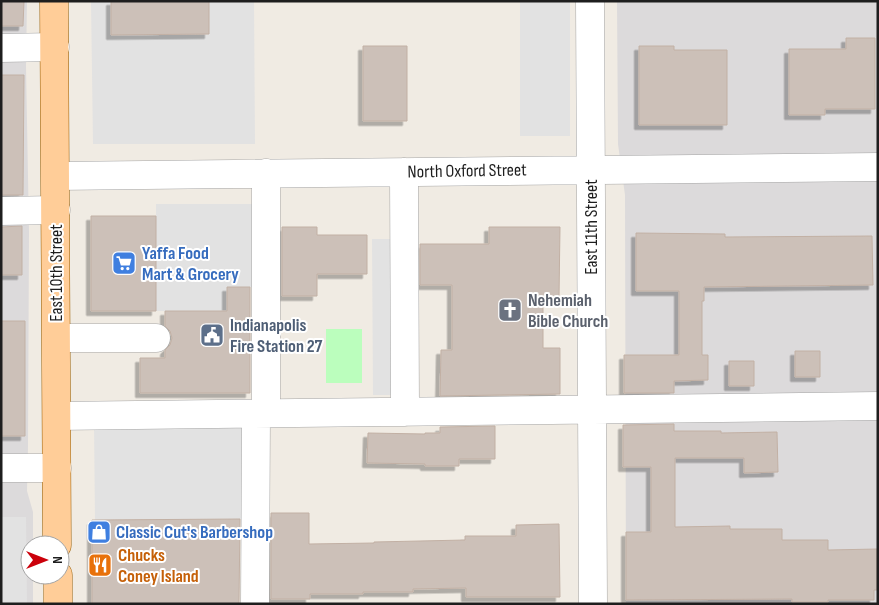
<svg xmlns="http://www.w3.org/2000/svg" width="879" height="605" font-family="'Sofia Sans Condensed',sans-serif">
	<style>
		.residential { fill: #dcdadb }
		.park { fill: #bbfebd }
		.parking { fill: #e2e2e2 }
		.building { fill: #ccc0b8; stroke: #c2b0a4; filter: url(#shadow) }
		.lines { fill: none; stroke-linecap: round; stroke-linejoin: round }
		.minor-casing { stroke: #a5a5a5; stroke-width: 29 }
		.major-casing { stroke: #975d00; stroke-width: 29 }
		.minor { stroke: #fff; stroke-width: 28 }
		.major { stroke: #ffcd98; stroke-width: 28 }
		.labels { text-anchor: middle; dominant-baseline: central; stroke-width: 4; stroke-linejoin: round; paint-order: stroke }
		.street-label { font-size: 18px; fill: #1e1e1e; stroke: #fff }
		.shop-label { font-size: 18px; font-weight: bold; fill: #366cbe; stroke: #fff; text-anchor: start }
		.worship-label { font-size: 18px; font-weight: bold; fill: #5b616d; stroke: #fff; text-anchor: start }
		.service-label { font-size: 18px; font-weight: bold; fill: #4e5e75; stroke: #fff; text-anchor: start }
		.food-label { font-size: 18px; font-weight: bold; fill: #c56008; stroke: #fff; text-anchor: start }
	</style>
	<defs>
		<filter id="shadow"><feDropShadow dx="-4.5" dy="4.5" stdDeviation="0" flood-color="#0004"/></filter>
	</defs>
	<rect width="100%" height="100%" fill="#f0ebe3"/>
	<!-- residential -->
	<path class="residential" d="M 1,1 L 27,1 L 26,66 L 29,232 L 28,446 L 27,491 L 33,512 L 33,545 L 30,545 L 30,575 L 33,575 L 33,604 L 1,604 Z
		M 617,1 L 878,1 L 878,604 L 626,604 L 625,195 L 618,144 Z"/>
	<!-- park -->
	<path class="park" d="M 326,329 L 362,329 L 362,383 L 326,383 Z"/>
	<!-- parking -->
	<path class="parking" d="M 91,1 L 111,1 L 111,35 L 209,34 L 209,1 L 254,1 L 255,144 L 93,144 Z
		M 520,1 L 570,1 L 570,136 L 520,136 Z
		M 156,204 L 259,204 L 259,287 L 228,287 L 227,311 L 156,311 Z
		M 372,239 L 409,239 L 412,395 L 373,395 Z
		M 247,423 L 248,519 L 95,520 L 94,424 Z
		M 1,517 L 26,517 L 27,604 L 1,604 Z"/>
	<!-- building -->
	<path class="building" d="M 1,1 L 24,1 L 23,26 L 1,26 Z
		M 111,1 L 209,1 L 209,34 L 111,35 Z
		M 846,38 L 875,38 L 875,109 L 825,109 L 825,115 L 789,115 L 789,49 L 846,49 Z
		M 363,46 L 407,46 L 407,121 L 363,121 Z
		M 639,46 L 674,46 L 674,50 L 727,50 L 727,125 L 639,125 Z
		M 1,75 L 24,75 L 23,195 L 1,195 Z
		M 91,216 L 156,216 L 156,311 L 91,311 Z
		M 22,226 L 22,275 L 1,275 L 1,227 Z
		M 282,227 L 317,227 L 317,235 L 367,235 L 367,274 L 317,274 L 317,296 L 282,296 Z
		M 489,227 L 560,227 L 559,298 L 543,298 L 543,348 L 560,348 L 560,394 L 440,396 L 441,350 L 452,350 L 452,285 L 420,285 L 420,244 L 489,244 Z
		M 636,233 L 725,234 L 725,237 L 872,236 L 873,285 L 704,287 L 704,301 L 702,301 L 702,355 L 708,355 L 708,380 L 674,381 L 674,393 L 624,393 L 624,355 L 679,355 L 679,291 L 636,291 Z
		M 227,287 L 250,287 L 250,393 L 140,393 L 140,358 L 165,358 L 165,350 L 170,345 L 172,338 L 170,331 L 165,326 L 165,311 L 227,311 Z
		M 1,321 L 25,321 L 25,436 L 1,436 Z
		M 795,351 L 820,351 L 820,377 L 795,377 Z
		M 729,361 L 754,361 L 754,386 L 729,386 Z
		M 674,424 L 674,431 L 721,431 L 721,433 L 777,432 L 778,472 L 744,473 L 744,458 L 675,458 L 675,527 L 730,526 L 730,529 L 782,529 L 782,540 L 828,540 L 828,550 L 877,549 L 877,590 L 874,590 L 874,600 L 828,600 L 828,602 L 792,602 L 792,599 L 626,600 L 626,532 L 651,532 L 651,467 L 623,467 L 623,425 Z
		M 495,426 L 495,459 L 459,459 L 459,466 L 425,466 L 425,464 L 367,463 L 368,433 L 425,434 L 425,433 L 440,433 L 440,427 Z
		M 271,513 L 309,513 L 309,544 L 374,543 L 374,542 L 465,540 L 465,536 L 516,536 L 516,525 L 559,524 L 560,597 L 466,597 L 466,588 L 413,589 L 413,592 L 363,592 L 363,594 L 310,594 L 310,599 L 271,599 Z
		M 240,519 L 239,604 L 92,604 L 92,520 Z"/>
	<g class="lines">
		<!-- minor casing -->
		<g class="minor-casing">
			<path id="minor" d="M 590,1 L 593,604
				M 1,48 L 55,47
				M 404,172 L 405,412
				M 266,173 L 266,413
				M 56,176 L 878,167
				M 1,211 L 56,210
				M 57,338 L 156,338
				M 57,416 L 878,406
				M 1,468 L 57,468
				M 255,604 L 256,413"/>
		</g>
		<!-- major casing -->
		<g class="major-casing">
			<path id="major" d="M 54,1 L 57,545
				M 58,575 L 58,604"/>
		</g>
		<!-- minor -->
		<use href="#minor" class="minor"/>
		<!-- major -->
		<use href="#major" class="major"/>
	</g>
	<!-- icons -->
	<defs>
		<g id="supermarket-square" transform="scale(1.25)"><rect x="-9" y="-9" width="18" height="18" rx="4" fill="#3f7fe0" stroke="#fff"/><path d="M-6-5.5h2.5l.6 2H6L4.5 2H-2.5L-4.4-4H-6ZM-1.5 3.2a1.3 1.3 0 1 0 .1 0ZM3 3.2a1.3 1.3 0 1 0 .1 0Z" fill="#fff"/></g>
		<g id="church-square" transform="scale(1.25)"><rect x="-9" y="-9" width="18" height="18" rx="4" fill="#6b7280" stroke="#fff"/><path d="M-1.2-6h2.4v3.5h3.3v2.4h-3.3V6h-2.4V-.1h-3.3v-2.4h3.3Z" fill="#fff"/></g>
		<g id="civic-square" transform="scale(1.25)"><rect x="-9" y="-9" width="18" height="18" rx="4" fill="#5c6f8a" stroke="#fff"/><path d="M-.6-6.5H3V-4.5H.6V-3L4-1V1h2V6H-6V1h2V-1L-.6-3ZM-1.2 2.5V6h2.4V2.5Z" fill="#fff"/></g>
		<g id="shop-square" transform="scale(1.25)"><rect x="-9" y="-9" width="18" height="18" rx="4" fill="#3f7fe0" stroke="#fff"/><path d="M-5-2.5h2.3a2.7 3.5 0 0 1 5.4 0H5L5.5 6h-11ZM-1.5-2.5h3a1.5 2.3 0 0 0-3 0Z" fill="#fff"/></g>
		<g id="restaurant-square" transform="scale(1.25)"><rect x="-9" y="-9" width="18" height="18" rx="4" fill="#e8710a" stroke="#fff"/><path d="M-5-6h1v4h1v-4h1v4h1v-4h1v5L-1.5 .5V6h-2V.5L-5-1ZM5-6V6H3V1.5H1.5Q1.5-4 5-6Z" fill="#fff"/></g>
	</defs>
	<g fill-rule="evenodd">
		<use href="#supermarket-square" x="124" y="263"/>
		<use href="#church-square" x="510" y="310"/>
		<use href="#civic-square" x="212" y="335"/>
		<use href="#shop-square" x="99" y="532"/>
		<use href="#restaurant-square" x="100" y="565"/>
	</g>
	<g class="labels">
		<!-- street labels -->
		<g class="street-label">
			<text transform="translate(467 171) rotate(-1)">North Oxford Street</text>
			<text transform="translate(591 227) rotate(-90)">East 11th Street</text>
			<text transform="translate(56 273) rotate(-90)">East 10th Street</text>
		</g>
		<!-- shop labels -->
		<g class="shop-label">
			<text x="142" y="253">Yaffa Food<tspan x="142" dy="21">Mart &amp; Grocery</tspan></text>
			<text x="116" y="532">Classic Cut's Barbershop</text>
		</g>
		<!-- worship labels -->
		<g class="worship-label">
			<text x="528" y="300">Nehemiah<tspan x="528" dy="21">Bible Church</tspan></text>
		</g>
		<!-- service labels -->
		<g class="service-label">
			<text x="230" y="325">Indianapolis<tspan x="230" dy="21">Fire Station 27</tspan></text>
		</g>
		<!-- food labels -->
		<g class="food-label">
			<text x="118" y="555">Chucks<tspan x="118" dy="21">Coney Island</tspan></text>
		</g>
	</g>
	<!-- border -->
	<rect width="879" height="605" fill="none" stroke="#1e1e1e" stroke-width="5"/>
	<!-- north arrow -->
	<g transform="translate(45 560) rotate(90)"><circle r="24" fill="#ffffff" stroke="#a5a5a5"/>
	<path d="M0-4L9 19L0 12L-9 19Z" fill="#cb000b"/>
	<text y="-8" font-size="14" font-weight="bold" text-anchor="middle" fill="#1e1e1e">N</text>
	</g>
</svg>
